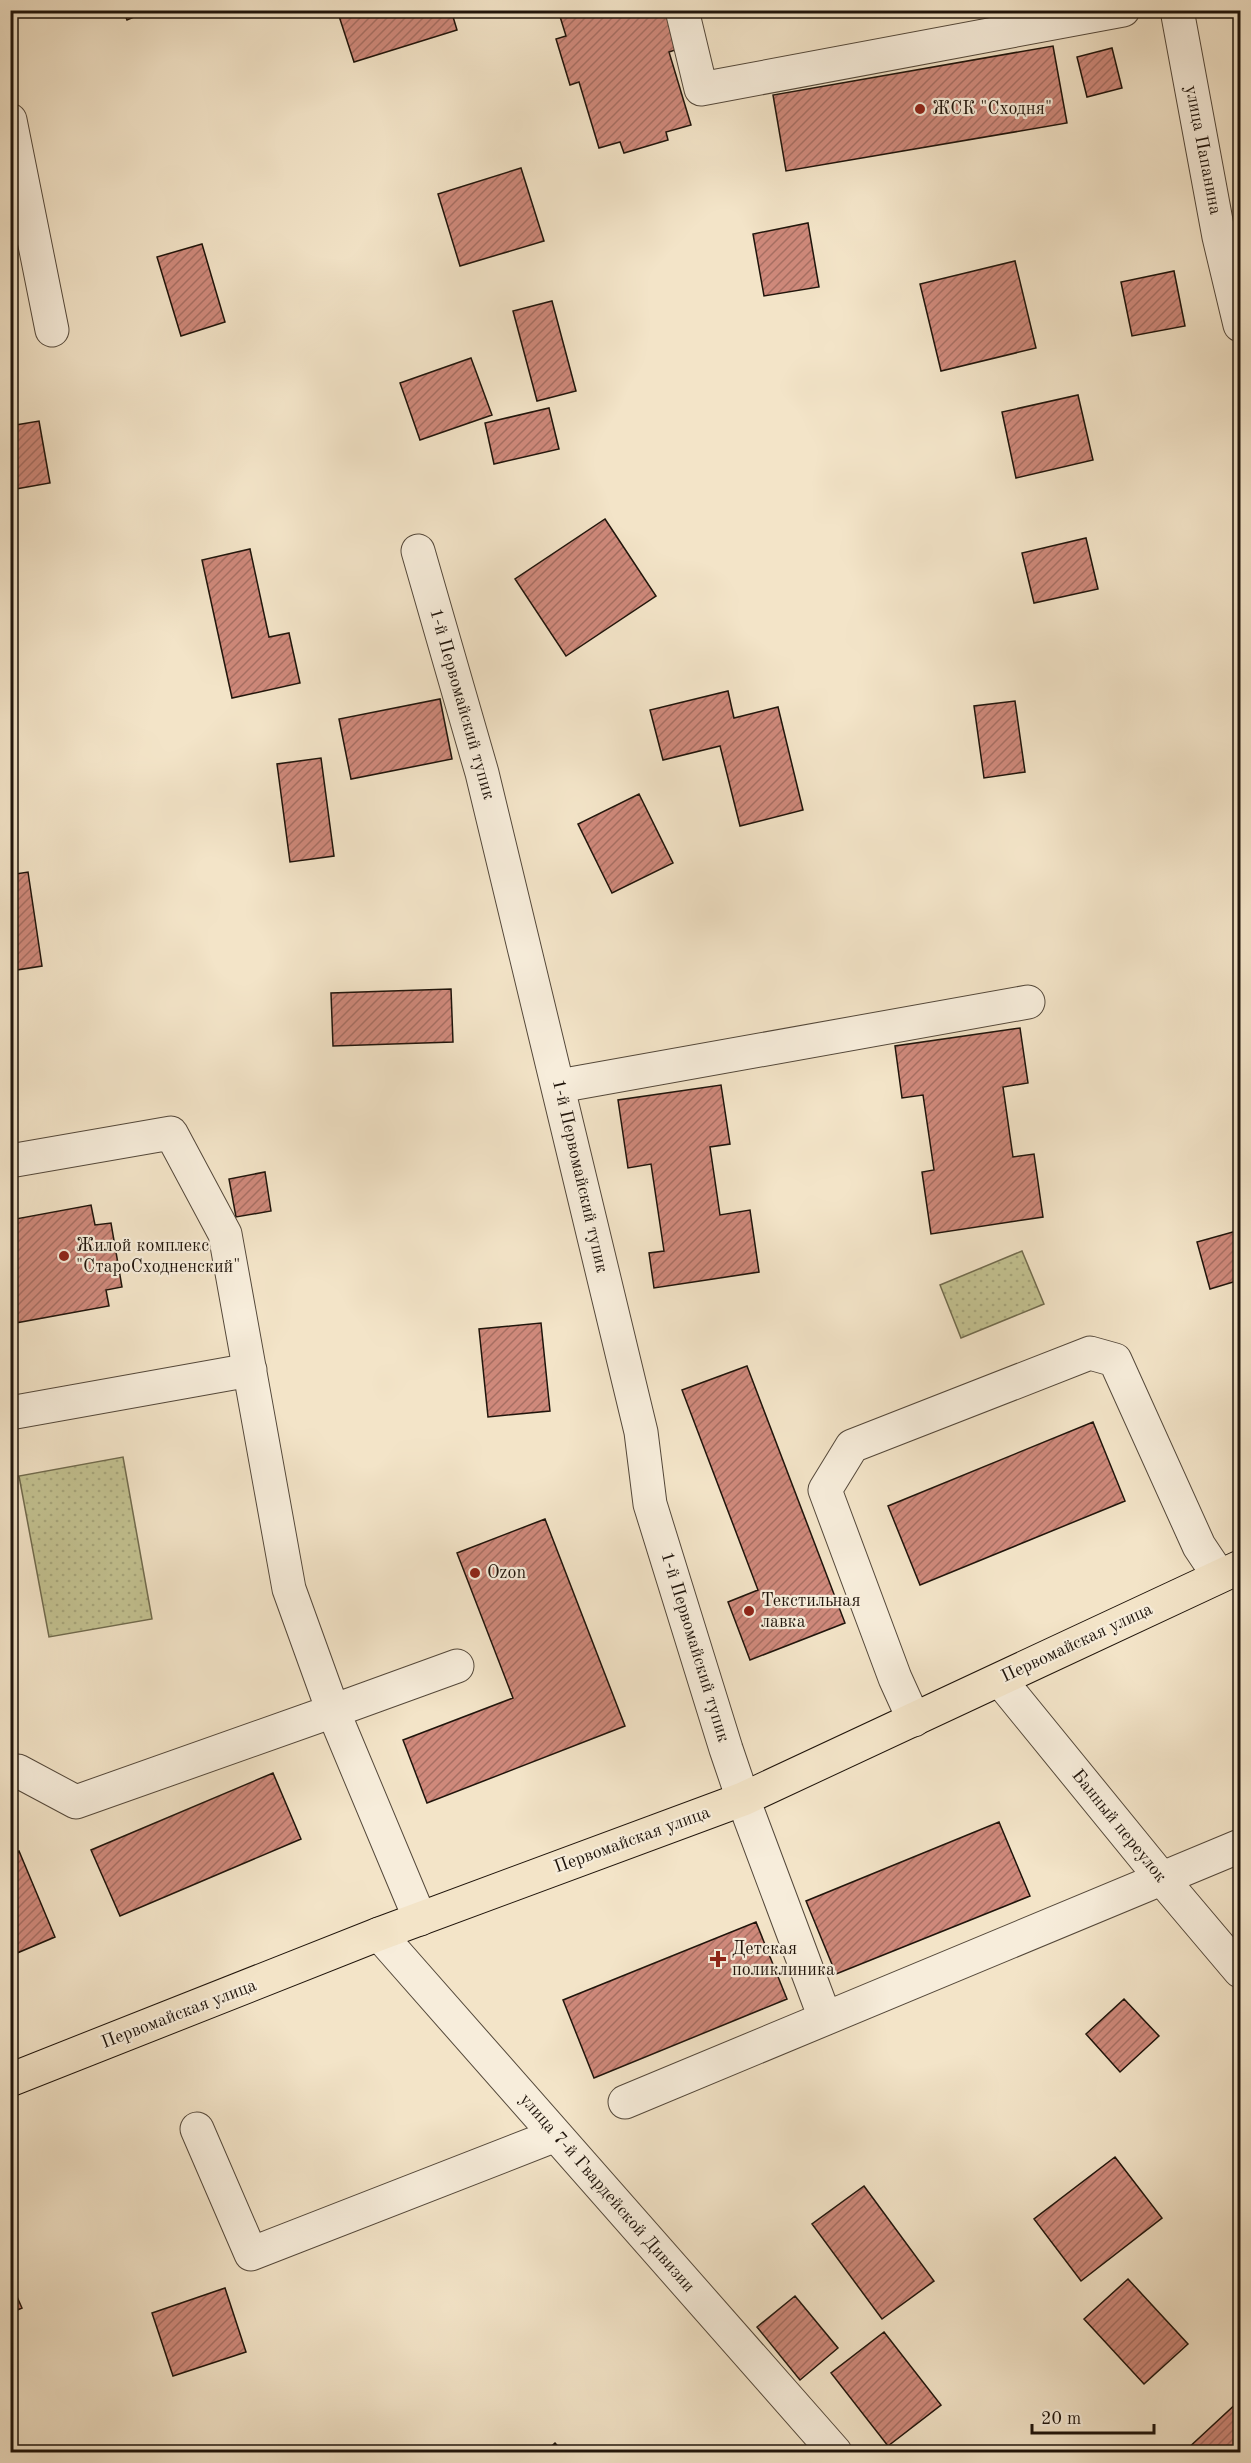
<svg xmlns="http://www.w3.org/2000/svg" width="1251" height="2463" font-family="'Old Standard TT',serif">
	<style>
		.park { fill: url(#park-dots); stroke: #716b4e; stroke-width: 1.5 }
		.building { fill: url(#building-hatch); stroke: #1f140b; stroke-width: 1.5 }
		.lines { fill: none; stroke-linecap: round; stroke-linejoin: round }
		.minor-casing { stroke: #54483a; stroke-width: 35 }
		.major-casing { stroke: #1f140b; stroke-width: 35 }
		.minor { stroke: #f7eddb; stroke-width: 33 }
		.major { stroke: #f3e4c8; stroke-width: 33 }
		.poi-dot { fill: #8f2418; stroke: #f7eddb; stroke-width: 2 }
		.labels { text-anchor: middle; dominant-baseline: central; stroke-width: 4.5; stroke-linejoin: round; paint-order: stroke }
		.poi-label { font-size: 18px; fill: #1f140b; stroke: #f7eddb; text-anchor: start }
		.street-label { font-size: 18px; fill: #1f140b; stroke: #f7eddb }
	</style>
	<defs>
		<pattern id="park-dots" width="8" height="8" patternUnits="userSpaceOnUse" patternTransform="scale(1.5)"><rect width="8" height="8" fill="#c3c291"/><path d="M2 2h.1M6 6h.1" fill="none" stroke="#a7a67c" stroke-width="1.8" stroke-linecap="round"/></pattern>
		<pattern id="building-hatch" width="6" height="6" patternUnits="userSpaceOnUse" patternTransform="scale(1.5)"><rect width="6" height="6" fill="#cf897b"/><path d="M-1 1l2-2M0 6l6-6M5 7l2-2" fill="none" stroke="#a76f63"/></pattern>
	</defs>
	<rect width="100%" height="100%" fill="#f3e4c8"/>
	<filter id="stains"><feTurbulence type="fractalNoise" baseFrequency=".00333" numOctaves="4"/><feColorMatrix values="0 0 0 0 .2 0 0 0 0 .09 0 0 0 0 .02 0 0 0 .5 -.17"/></filter>
	<radialGradient id="worn" r=".72"><stop offset=".6" stop-color="#630" stop-opacity="0"/><stop offset="1" stop-color="#630" stop-opacity=".3"/></radialGradient>
	<!-- park -->
	<path class="park" d="M 1022,1251 L 1044,1304 L 961,1338 L 940,1285 Z
		M 123,1457 L 152,1619 L 49,1637 L 19,1476 Z"/>
	<!-- building -->
	<path class="building" d="M 123,10 L 150,10 L 127,20 Z
		M 337,10 L 451,10 L 457,30 L 354,62 Z
		M 558,10 L 669,10 L 681,48 L 669,52 L 691,125 L 666,132 L 668,140 L 624,153 L 620,142 L 599,148 L 579,82 L 570,85 L 556,39 L 566,36 Z
		M 1053,46 L 1067,123 L 786,171 L 773,95 Z
		M 1112,48 L 1122,88 L 1087,97 L 1077,57 Z
		M 521,168 L 544,241 L 460,266 L 438,194 Z
		M 808,223 L 819,287 L 764,296 L 753,234 Z
		M 202,244 L 225,322 L 181,336 L 157,257 Z
		M 1015,261 L 1036,348 L 941,371 L 920,284 Z
		M 1174,271 L 1185,326 L 1132,336 L 1121,282 Z
		M 552,301 L 576,391 L 537,401 L 513,311 Z
		M 471,358 L 492,415 L 420,440 L 400,383 Z
		M 1078,395 L 1093,460 L 1016,478 L 1002,412 Z
		M 549,408 L 559,449 L 494,464 L 485,423 Z
		M 39,421 L 50,483 L 10,490 L 10,426 Z
		M 605,519 L 656,596 L 566,656 L 515,579 Z
		M 1086,538 L 1098,589 L 1034,603 L 1022,553 Z
		M 250,549 L 269,637 L 289,633 L 300,683 L 232,698 L 202,560 Z
		M 728,691 L 734,718 L 778,707 L 803,810 L 740,826 L 720,746 L 663,760 L 650,710 Z
		M 440,699 L 452,759 L 351,779 L 339,719 Z
		M 1015,701 L 1025,772 L 984,778 L 974,706 Z
		M 321,758 L 334,856 L 290,862 L 277,764 Z
		M 639,794 L 673,863 L 612,893 L 578,824 Z
		M 28,872 L 42,966 L 10,971 L 10,875 Z
		M 451,989 L 453,1042 L 333,1046 L 331,993 Z
		M 1020,1028 L 1028,1083 L 1003,1087 L 1013,1157 L 1034,1154 L 1043,1217 L 931,1234 L 922,1172 L 934,1170 L 923,1095 L 902,1098 L 895,1046 Z
		M 721,1085 L 730,1144 L 710,1147 L 720,1215 L 750,1210 L 759,1272 L 654,1288 L 649,1253 L 664,1251 L 651,1164 L 628,1168 L 618,1100 Z
		M 265,1172 L 271,1211 L 236,1217 L 229,1179 Z
		M 91,1205 L 95,1225 L 111,1223 L 122,1287 L 106,1290 L 109,1306 L 10,1324 L 10,1220 Z
		M 1240,1230 L 1240,1280 L 1210,1289 L 1197,1242 Z
		M 541,1323 L 550,1411 L 488,1417 L 479,1329 Z
		M 747,1366 L 845,1623 L 750,1660 L 728,1602 L 758,1590 L 682,1390 Z
		M 1093,1422 L 1125,1501 L 920,1585 L 888,1506 Z
		M 545,1519 L 625,1726 L 427,1803 L 403,1740 L 513,1698 L 457,1553 Z
		M 273,1773 L 301,1839 L 120,1916 L 91,1850 Z
		M 999,1822 L 1030,1896 L 836,1974 L 806,1901 Z
		M 19,1851 L 55,1937 L 10,1956 L 10,1855 Z
		M 756,1922 L 787,1999 L 594,2078 L 563,2000 Z
		M 1124,1999 L 1159,2036 L 1120,2072 L 1086,2034 Z
		M 1115,2157 L 1162,2218 L 1081,2281 L 1034,2219 Z
		M 864,2186 L 934,2281 L 882,2319 L 812,2224 Z
		M 1128,2279 L 1188,2344 L 1144,2384 L 1084,2319 Z
		M 10,2281 L 22,2308 L 10,2313 Z
		M 225,2288 L 246,2352 L 173,2376 L 152,2313 Z
		M 795,2296 L 838,2348 L 800,2380 L 757,2327 Z
		M 884,2332 L 941,2405 L 888,2446 L 831,2373 Z
		M 1240,2400 L 1240,2452 L 1184,2452 Z
		M 555,2443 L 563,2452 L 545,2452 Z"/>
	<g class="lines">
		<!-- minor casing -->
		<g class="minor-casing">
			<path id="minor" d="M 682,10 L 701,89 L 1123,10
				M 1177,10 L 1219,237 L 1240,325
				M 10,120 L 52,330
				M 418,551 L 482,773 L 641,1432 L 650,1504 L 726,1749 L 743,1799 L 825,2018
				M 559,1086 L 1028,1002
				M 10,1161 L 171,1133 L 225,1234 L 289,1589 L 333,1711 L 76,1802 L 18,1771 L 10,1774
				M 10,1413 L 250,1370
				M 1000,1680 L 1163,1880 L 1240,1971
				M 914,1720 L 895,1678 L 825,1490 L 852,1446 L 1090,1353 L 1115,1360 L 1199,1546 L 1219,1576
				M 420,1919 L 333,1711 L 457,1666
				M 379,1934 L 835,2452
				M 625,2102 L 1240,1846
				M 197,2129 L 251,2254 L 556,2135"/>
		</g>
		<!-- major casing -->
		<g class="major-casing">
			<path id="major" d="M 10,2080 L 379,1934 L 743,1799 L 1240,1567"/>
		</g>
		<!-- minor -->
		<use href="#minor" class="minor"/>
		<!-- major -->
		<use href="#major" class="major"/>
	</g>
	<!-- markers -->
	<g class="poi-dot">
		<circle cx="920" cy="109" r="6"/>
		<circle cx="64" cy="1256" r="6"/>
		<circle cx="475" cy="1573" r="6"/>
		<circle cx="749" cy="1611" r="6"/>
		<path d="M715 1950h6v6h6v6h-6v6h-6v-6h-6v-6h6z"/>
	</g>
	<g class="labels">
		<!-- poi labels -->
		<g class="poi-label">
			<text x="932" y="109">ЖСК "Сходня"</text>
			<text x="76" y="1246">Жилой комплекс<tspan x="76" dy="21">"СтароСходненский"</tspan></text>
			<text x="487" y="1573">Ozon</text>
			<text x="761" y="1601">Текстильная<tspan x="761" dy="21">лавка</tspan></text>
			<text x="732" y="1949">Детская<tspan x="732" dy="21">поликлиника</tspan></text>
		</g>
		<!-- street labels -->
		<g class="street-label">
			<text transform="translate(1203 150) rotate(79)">улица Папанина</text>
			<text transform="translate(462 704) rotate(74)">1-й Первомайский тупик</text>
			<text transform="translate(580 1176) rotate(77)">1-й Первомайский тупик</text>
			<text transform="translate(1077 1643) rotate(-25)">Первомайская улица</text>
			<text transform="translate(695 1647) rotate(73)">1-й Первомайский тупик</text>
			<text transform="translate(1119 1826) rotate(51)">Банный переулок</text>
			<text transform="translate(632 1840) rotate(-20)">Первомайская улица</text>
			<text transform="translate(179 2014) rotate(-21)">Первомайская улица</text>
			<text transform="translate(607 2193) rotate(49)">улица 7-й Гвардейской Дивизии</text>
		</g>
	</g>
	<!-- margin -->
	<rect width="1251" height="2463" fill="none" stroke="#f3e4c8" stroke-width="36"/>
	<rect x="12" y="12" width="1227" height="2439" fill="none" stroke="#1f140b" stroke-width="3"/>
	<rect x="18" y="18" width="1215" height="2427" fill="none" stroke="#1f140b" stroke-width="1.5"/>
	<!-- scale -->
	<path d="M1032 2424v9h122v-9" fill="none" stroke="#1f140b" stroke-width="3"/>
	<text x="1041" y="2424" font-size="18" fill="#1f140b" stroke="#f7eddb" stroke-width="4.5" paint-order="stroke">20 m</text>
	<rect width="100%" height="100%" filter="url(#stains)"/>
	<rect width="100%" height="100%" fill="url(#worn)"/>
</svg>
